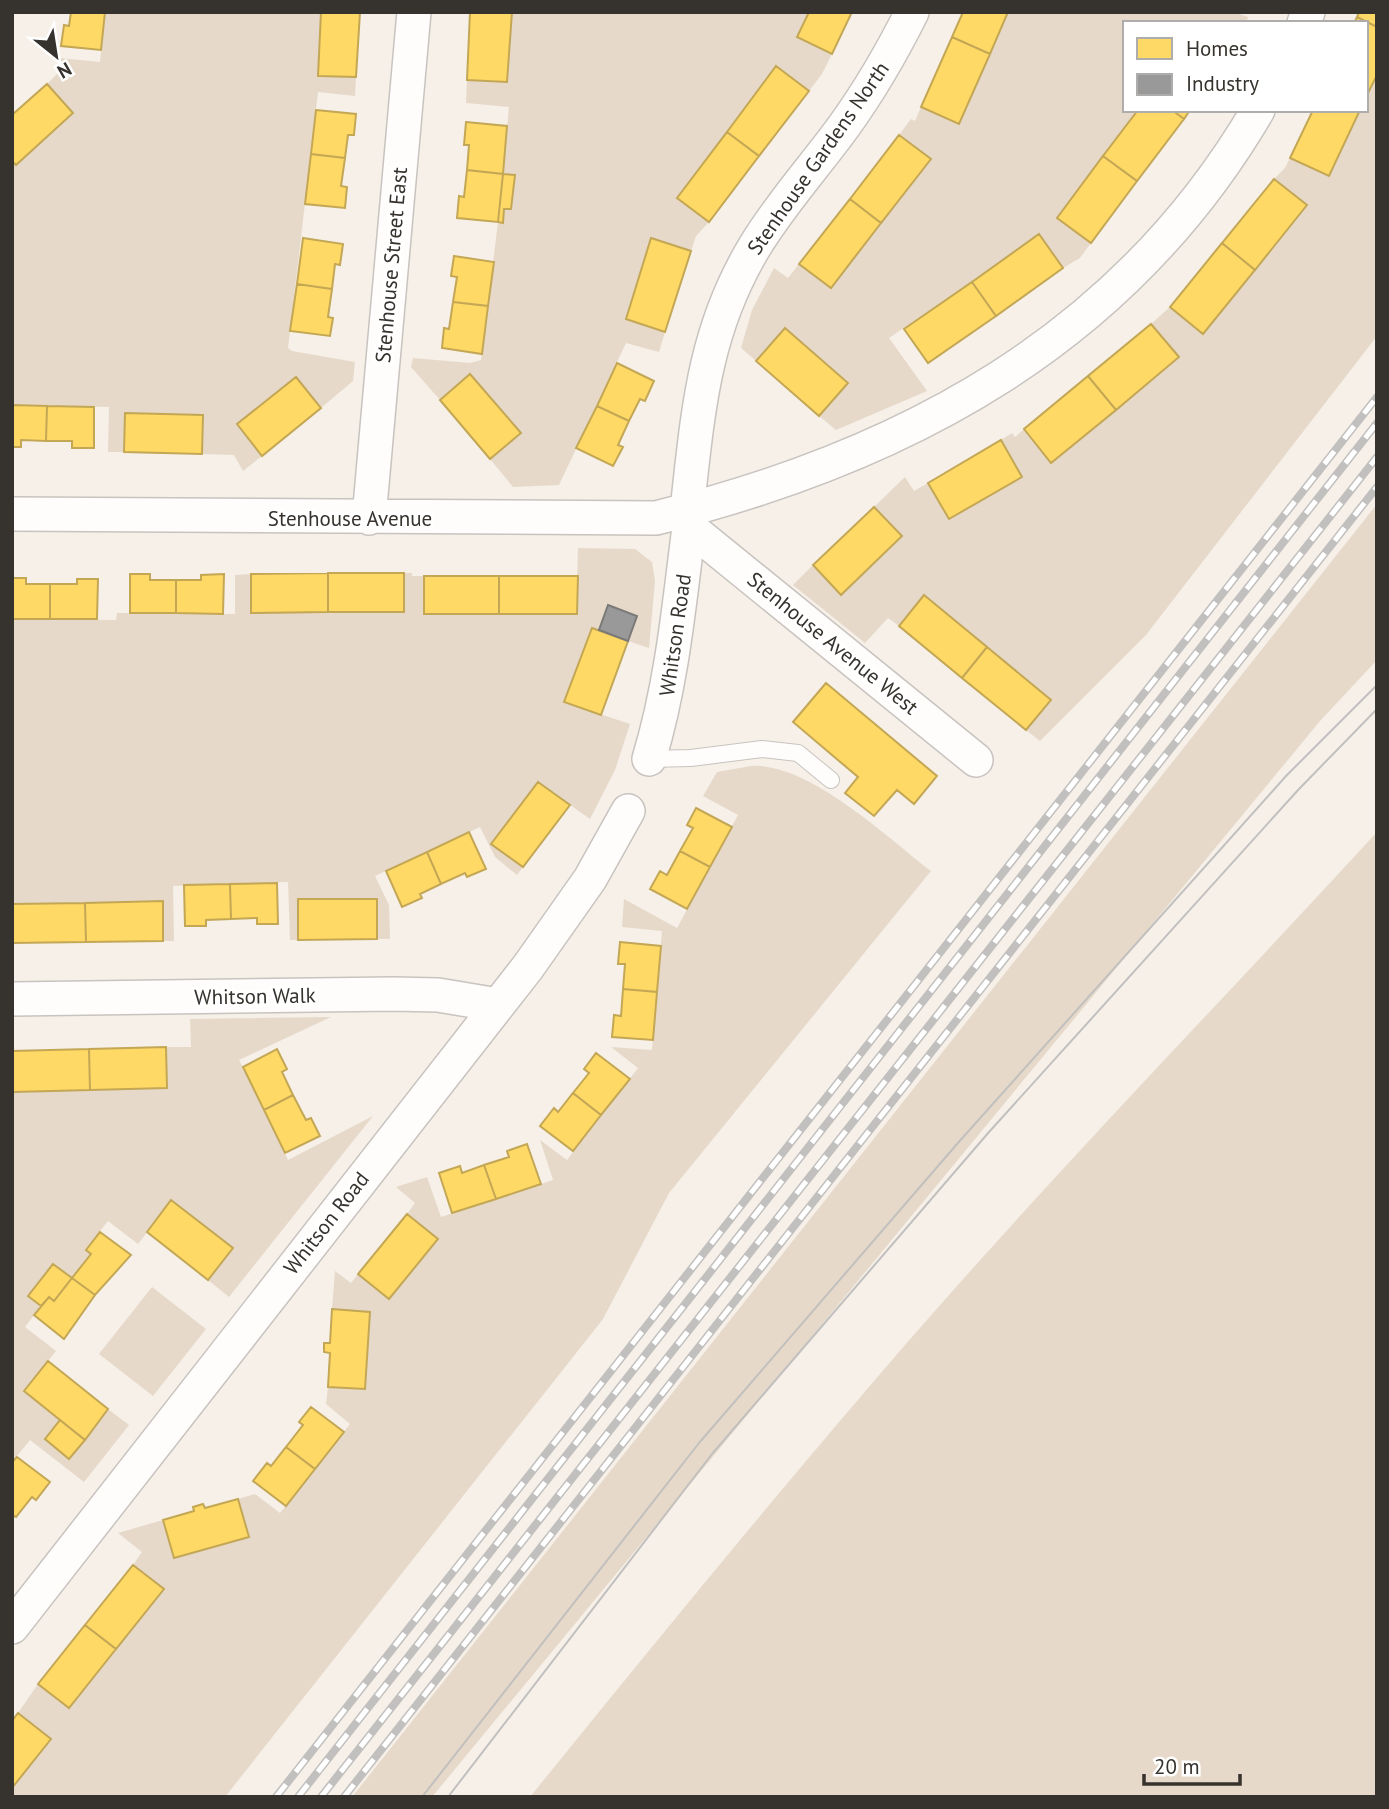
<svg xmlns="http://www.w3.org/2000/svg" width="1389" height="1809" font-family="'PT Sans',sans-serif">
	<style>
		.green { fill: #e6d9c9 }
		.homes { fill: #ffd966; stroke: #c3a755; stroke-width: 2 }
		.industry { fill: #999; stroke: #7b7a79; stroke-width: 2 }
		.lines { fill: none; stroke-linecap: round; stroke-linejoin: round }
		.service-casing { stroke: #c8c3be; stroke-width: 18 }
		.minor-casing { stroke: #c8c3be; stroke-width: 36 }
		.service { stroke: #fefdfc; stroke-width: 16 }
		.minor { stroke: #fefdfc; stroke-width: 33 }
		.tram { stroke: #c1c0be; stroke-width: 2 }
		.rail-casing { stroke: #c1c0be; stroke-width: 8 }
		.rail { stroke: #fff; stroke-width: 5; stroke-dasharray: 16; stroke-linecap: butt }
		.labels { text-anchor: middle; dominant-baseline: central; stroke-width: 7; stroke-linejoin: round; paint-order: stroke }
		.street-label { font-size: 21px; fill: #36322d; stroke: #fff }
	</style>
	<rect width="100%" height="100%" fill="#f6f0e9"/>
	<!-- green -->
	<path class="green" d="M 105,12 L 321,12 L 318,75 L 356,77 L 355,96 L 318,92 L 288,348 L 292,351 L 355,362 L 353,381 L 321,408 L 296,377 L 237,424 L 262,456 L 243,471 L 234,455 L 202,454 L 203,415 L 125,413 L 124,452 L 108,452 L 109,407 L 12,405 L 12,161 L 17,165 L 73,113 L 47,84 L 60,71 L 60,58 L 100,62 Z
		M 512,12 L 809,12 L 797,37 L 832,54 L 822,74 L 809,91 L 776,67 L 677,197 L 709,222 L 696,236 L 691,251 L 651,238 L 626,319 L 665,332 L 659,352 L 626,343 L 559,485 L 513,487 L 490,459 L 520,433 L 470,375 L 440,400 L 411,367 L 413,358 L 470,363 L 481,360 L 498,222 L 503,223 L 504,209 L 511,209 L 515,175 L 503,174 L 509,107 L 466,103 L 467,80 L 507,82 Z
		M 1008,12 L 1234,12 L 1248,17 L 1246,23 L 1125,23 L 1125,110 L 1138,110 L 1057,218 L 1091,243 L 1080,258 L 1063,268 L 1039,235 L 889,338 L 927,391 L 836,430 L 819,416 L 848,383 L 785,328 L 756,361 L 741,348 L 752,310 L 774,268 L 788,278 L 799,264 L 831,287 L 931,159 L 899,135 L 911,119 L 915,121 L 921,107 L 959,124 Z
		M 1377,75 L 1377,336 L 1146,635 L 1040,741 L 1026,730 L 1051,700 L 924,595 L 899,626 L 888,618 L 865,643 L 793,585 L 813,565 L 841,594 L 901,536 L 874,507 L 905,477 L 914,491 L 928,483 L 949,519 L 1022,477 L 1001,440 L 1012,433 L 1015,437 L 1024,429 L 1051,462 L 1178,357 L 1151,324 L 1170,307 L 1203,333 L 1307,205 L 1274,179 L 1285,168 L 1290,158 L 1360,110 L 1366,110 L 1366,97 Z
		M 1377,504 L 1377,660 L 1320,721 L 432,1797 L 352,1797 Z
		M 578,548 L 635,549 L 652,562 L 655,581 L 649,648 L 628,641 L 608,606 L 599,630 L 592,628 L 564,702 L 630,724 L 615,770 L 590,819 L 538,782 L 492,843 L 523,867 L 517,875 L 495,857 L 480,827 L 375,876 L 389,905 L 390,939 L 377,939 L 376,899 L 299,899 L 298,940 L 290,940 L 288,882 L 173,886 L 174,941 L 163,941 L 162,901 L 12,904 L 12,619 L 116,620 L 117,613 L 235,614 L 235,575 L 251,574 L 252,613 L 403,612 L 404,573 L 412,573 L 412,576 L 424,576 L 424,614 L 576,614 Z
		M 751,766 C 808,762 887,837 931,871 L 669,1193 L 603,1319 L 225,1797 L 12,1797 L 12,1788 L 51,1739 L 18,1713 L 38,1684 L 69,1708 L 163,1589 L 133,1565 L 142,1552 L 118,1533 L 163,1520 L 175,1558 L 249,1537 L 238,1499 L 255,1494 L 280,1513 L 350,1424 L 326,1404 L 328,1387 L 365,1389 L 370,1312 L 332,1309 L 335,1271 L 351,1283 L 358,1274 L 389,1299 L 437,1239 L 407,1214 L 415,1203 L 396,1187 L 427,1177 L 441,1217 L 553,1180 L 540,1140 L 567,1160 L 638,1068 L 611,1047 L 652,1050 L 662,931 L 622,927 L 624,899 L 677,928 L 738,815 L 703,796 L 717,772 Z
		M 1377,832 L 1377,1797 L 530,1797 C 653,1645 777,1493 905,1345 C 1057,1170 1220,1003 1377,832 Z
		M 331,1017 L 239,1060 L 288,1160 L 373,1116 L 229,1297 L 208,1280 L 232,1248 L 172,1200 L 138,1244 L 108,1221 L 86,1249 L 91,1254 L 72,1278 L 53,1264 L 28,1296 L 41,1306 L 25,1327 L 56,1351 L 24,1391 L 60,1420 L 45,1439 L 69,1459 L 108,1409 L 129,1425 L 84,1482 L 30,1440 L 12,1462 L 12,1073 L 13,1092 L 166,1088 L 166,1047 L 191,1047 L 190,1019 Z
		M 152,1287 L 206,1329 L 153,1396 L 99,1354 Z"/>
	<!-- homes -->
	<path class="homes" d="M 71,12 L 105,12 L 101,50 L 61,46 L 64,25 L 69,26 Z
		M 321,12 L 360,12 L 356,77 L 318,76 Z
		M 470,12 L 512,12 L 507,82 L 467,80 Z
		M 809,12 L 852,12 L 832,54 L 797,37 Z
		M 963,12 L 1008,12 L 990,54 L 952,37 Z
		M 1359,12 L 1377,12 L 1377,27 L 1357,17 Z
		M 1357,17 L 1377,27 L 1377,75 L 1366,97 L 1366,23 L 1354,23 Z
		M 952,37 L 990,54 L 959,124 L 921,107 Z
		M 776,66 L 809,91 L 759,156 L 727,132 Z
		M 47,84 L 73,113 L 16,165 L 12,161 L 12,115 Z
		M 316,110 L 356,114 L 354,135 L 348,135 L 345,158 L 311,154 Z
		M 1138,110 L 1172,110 L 1184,119 L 1137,181 L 1103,156 Z
		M 1172,110 L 1190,110 L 1184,119 Z
		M 1313,110 L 1360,110 L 1329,176 L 1290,158 Z
		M 466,122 L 507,126 L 503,174 L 467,170 L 469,145 L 464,145 Z
		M 727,132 L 759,156 L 709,222 L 677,198 Z
		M 899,135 L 931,159 L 881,223 L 850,199 Z
		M 311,154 L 345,158 L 341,186 L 347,187 L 345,208 L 305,204 Z
		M 1103,156 L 1137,181 L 1091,243 L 1057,218 Z
		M 467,170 L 503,174 L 498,222 L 457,218 L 459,196 L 464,197 Z
		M 503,174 L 515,175 L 511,209 L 504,209 L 503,223 L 498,222 Z
		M 1274,179 L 1307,205 L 1255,270 L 1222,243 Z
		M 850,199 L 881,223 L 831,288 L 799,264 Z
		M 1039,234 L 1063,268 L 996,316 L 972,282 Z
		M 303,238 L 343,244 L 340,265 L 335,264 L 332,289 L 297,284 Z
		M 651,238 L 691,251 L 665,332 L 626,319 Z
		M 1222,243 L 1255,270 L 1203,334 L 1170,307 Z
		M 454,256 L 494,262 L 488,306 L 453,302 L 457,277 L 451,276 Z
		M 972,282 L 996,316 L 928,363 L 904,329 Z
		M 297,284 L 332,289 L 328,317 L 333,318 L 330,336 L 290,331 Z
		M 453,302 L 488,306 L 482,354 L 442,348 L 444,328 L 449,329 Z
		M 1151,324 L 1179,357 L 1116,410 L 1088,376 Z
		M 785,328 L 848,383 L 819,416 L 756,361 Z
		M 617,363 L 654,381 L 645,401 L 640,399 L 629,421 L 597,406 Z
		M 470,374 L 521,433 L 490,459 L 440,400 Z
		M 1088,376 L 1116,410 L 1051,463 L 1024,429 Z
		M 296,377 L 321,408 L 262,456 L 237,424 Z
		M 12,405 L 47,406 L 46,441 L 21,440 L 21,447 L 12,447 Z
		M 47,406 L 94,407 L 94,448 L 72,448 L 72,441 L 46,441 Z
		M 597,406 L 629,421 L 618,445 L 623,447 L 613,466 L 576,448 Z
		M 125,413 L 203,415 L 202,454 L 124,452 Z
		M 1001,440 L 1022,477 L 949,519 L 928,483 Z
		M 874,507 L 902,536 L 841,595 L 813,565 Z
		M 328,573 L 328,612 L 251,613 L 251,574 Z
		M 328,573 L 404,573 L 404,612 L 328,612 Z
		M 130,574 L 150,574 L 150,580 L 176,580 L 176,613 L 130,613 Z
		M 224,574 L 223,614 L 176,613 L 176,580 L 201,580 L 201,575 Z
		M 424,576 L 499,576 L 499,614 L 424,614 Z
		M 499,576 L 578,576 L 577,614 L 499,614 Z
		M 12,578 L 26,578 L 26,584 L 50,584 L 50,619 L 12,619 Z
		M 77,579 L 98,579 L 97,619 L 50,619 L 50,584 L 77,584 Z
		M 924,595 L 987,647 L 962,678 L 899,626 Z
		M 592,628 L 628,641 L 601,715 L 564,702 Z
		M 987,647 L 1051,700 L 1026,730 L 962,678 Z
		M 826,683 L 937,776 L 914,804 L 897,790 L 874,816 L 845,793 L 858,777 L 793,722 Z
		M 538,782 L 570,805 L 523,867 L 491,844 Z
		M 696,808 L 732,827 L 710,867 L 680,851 L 693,828 L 687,825 Z
		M 469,832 L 486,869 L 467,877 L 465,873 L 441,884 L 427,852 Z
		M 680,851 L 710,867 L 687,909 L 650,889 L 660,871 L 667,875 Z
		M 427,852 L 441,884 L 420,894 L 422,898 L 402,907 L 386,871 Z
		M 277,883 L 278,924 L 257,924 L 257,918 L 231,919 L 230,884 Z
		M 230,884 L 231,919 L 206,920 L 206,926 L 185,926 L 184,885 Z
		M 298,899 L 377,899 L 377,939 L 298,940 Z
		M 163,901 L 163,941 L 86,942 L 85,903 Z
		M 85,903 L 86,942 L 12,943 L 12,904 Z
		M 620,942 L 661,946 L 657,992 L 623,989 L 625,964 L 618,964 Z
		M 623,989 L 657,992 L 653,1040 L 612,1037 L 614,1015 L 621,1016 Z
		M 166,1047 L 167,1088 L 90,1090 L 89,1049 Z
		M 89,1049 L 90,1090 L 13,1092 L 12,1051 Z
		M 277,1049 L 287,1069 L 282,1072 L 293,1095 L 264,1110 L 243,1067 Z
		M 596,1053 L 630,1079 L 601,1115 L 573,1093 L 589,1073 L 584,1069 Z
		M 573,1093 L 601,1115 L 573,1151 L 540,1126 L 554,1108 L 558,1112 Z
		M 293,1095 L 306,1120 L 311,1118 L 320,1136 L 285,1153 L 264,1110 Z
		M 527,1144 L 541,1184 L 496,1199 L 484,1165 L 509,1157 L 507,1151 Z
		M 484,1165 L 496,1199 L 452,1213 L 439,1173 L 460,1166 L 462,1173 Z
		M 171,1200 L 233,1248 L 208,1280 L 147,1232 Z
		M 407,1214 L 438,1239 L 389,1299 L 358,1274 Z
		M 100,1232 L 131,1255 L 95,1295 L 72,1278 L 91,1254 L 86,1250 Z
		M 53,1264 L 72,1278 L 54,1301 L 49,1297 L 41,1306 L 28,1296 Z
		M 72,1278 L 95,1295 L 64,1339 L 34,1315 L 49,1297 L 54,1301 Z
		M 332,1309 L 370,1312 L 365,1389 L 328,1387 L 330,1353 L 324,1352 L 324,1343 L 330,1343 Z
		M 48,1361 L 108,1409 L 85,1440 L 24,1391 Z
		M 311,1407 L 344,1432 L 315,1469 L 286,1447 L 303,1425 L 299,1422 Z
		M 60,1420 L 85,1440 L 69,1459 L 45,1439 Z
		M 286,1447 L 315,1469 L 286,1506 L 253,1481 L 267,1463 L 271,1466 Z
		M 17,1457 L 50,1482 L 36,1500 L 32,1497 L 16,1517 L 12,1515 L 12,1462 Z
		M 238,1499 L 249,1537 L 174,1558 L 163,1520 L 194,1511 L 193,1507 L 203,1504 L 205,1508 Z
		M 133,1565 L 164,1589 L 116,1649 L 85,1625 Z
		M 85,1625 L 116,1649 L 69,1708 L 38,1684 Z
		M 18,1713 L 51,1739 L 12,1788 L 12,1721 Z"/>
	<!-- industry -->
	<path class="industry" d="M 608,605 L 637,616 L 628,641 L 599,630 Z"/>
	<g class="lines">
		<!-- service casing -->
		<g class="service-casing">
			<path id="service" d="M 649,759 L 691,758 L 762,749 L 798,753 L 831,780"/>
		</g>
		<!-- minor casing -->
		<g class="minor-casing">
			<path id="minor" d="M 1304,23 L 1308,12
				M 12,514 L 656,518 C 907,456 1124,339 1258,110
				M 369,518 L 414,12
				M 689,527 L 976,760
				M 649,759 C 672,683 679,606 689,527 L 687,510 C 698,413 703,332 755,246 C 781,203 815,166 844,126 C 870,90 892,52 912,12
				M 12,999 L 393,994 L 438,995 L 498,1005
				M 12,1627 L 528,967 L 590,879 L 628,811"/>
		</g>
		<!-- service -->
		<use href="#service" class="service"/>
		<!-- minor -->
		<use href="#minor" class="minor"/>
		<!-- tram -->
		<path class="tram" d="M 422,1797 L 699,1443 L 957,1144 L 1286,776 L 1377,685
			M 448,1797 L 712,1454 L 989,1132 L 1299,789 L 1377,709"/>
		<!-- rail casing -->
		<g class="rail-casing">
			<path id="rail" d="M 276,1797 L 1377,397
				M 298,1797 L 1377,423
				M 321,1797 L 1377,457
				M 344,1797 L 1377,487"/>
		</g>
		<!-- rail -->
		<use href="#rail" class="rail"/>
	</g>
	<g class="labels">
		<!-- street labels -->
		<g class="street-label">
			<text transform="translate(818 158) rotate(-55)">Stenhouse Gardens North</text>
			<text transform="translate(391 265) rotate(-85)">Stenhouse Street East</text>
			<text x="350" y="518">Stenhouse Avenue</text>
			<text transform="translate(675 635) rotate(-82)">Whitson Road</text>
			<text transform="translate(833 643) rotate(39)">Stenhouse Avenue West</text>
			<text transform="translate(255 996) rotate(-1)">Whitson Walk</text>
			<text transform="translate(326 1223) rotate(-52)">Whitson Road</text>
		</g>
	</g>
	<!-- border -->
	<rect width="1389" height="1809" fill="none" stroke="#36322d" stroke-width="28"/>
	<!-- legend -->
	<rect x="1123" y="21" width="245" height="91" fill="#ffffff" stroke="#afadab" stroke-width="2"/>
	<rect x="1137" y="38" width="35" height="21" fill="#ffd966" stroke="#afadab" stroke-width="2"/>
	<text x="1186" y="56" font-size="21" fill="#36322d">Homes</text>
	<rect x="1137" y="74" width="35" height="21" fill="#999999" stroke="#afadab" stroke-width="2"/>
	<text x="1186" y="91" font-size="21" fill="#36322d">Industry</text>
	<!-- north arrow -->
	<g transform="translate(56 56) rotate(150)" stroke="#ffffff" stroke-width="5" paint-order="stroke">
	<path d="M0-5L12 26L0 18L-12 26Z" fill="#36322d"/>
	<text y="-10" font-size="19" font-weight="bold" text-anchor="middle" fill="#36322d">N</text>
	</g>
	<!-- scale -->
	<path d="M1144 1774v10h96v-10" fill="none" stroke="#36322d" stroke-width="3.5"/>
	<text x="1154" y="1774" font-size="21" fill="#36322d" stroke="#ffffff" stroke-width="5" paint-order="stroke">20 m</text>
</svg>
